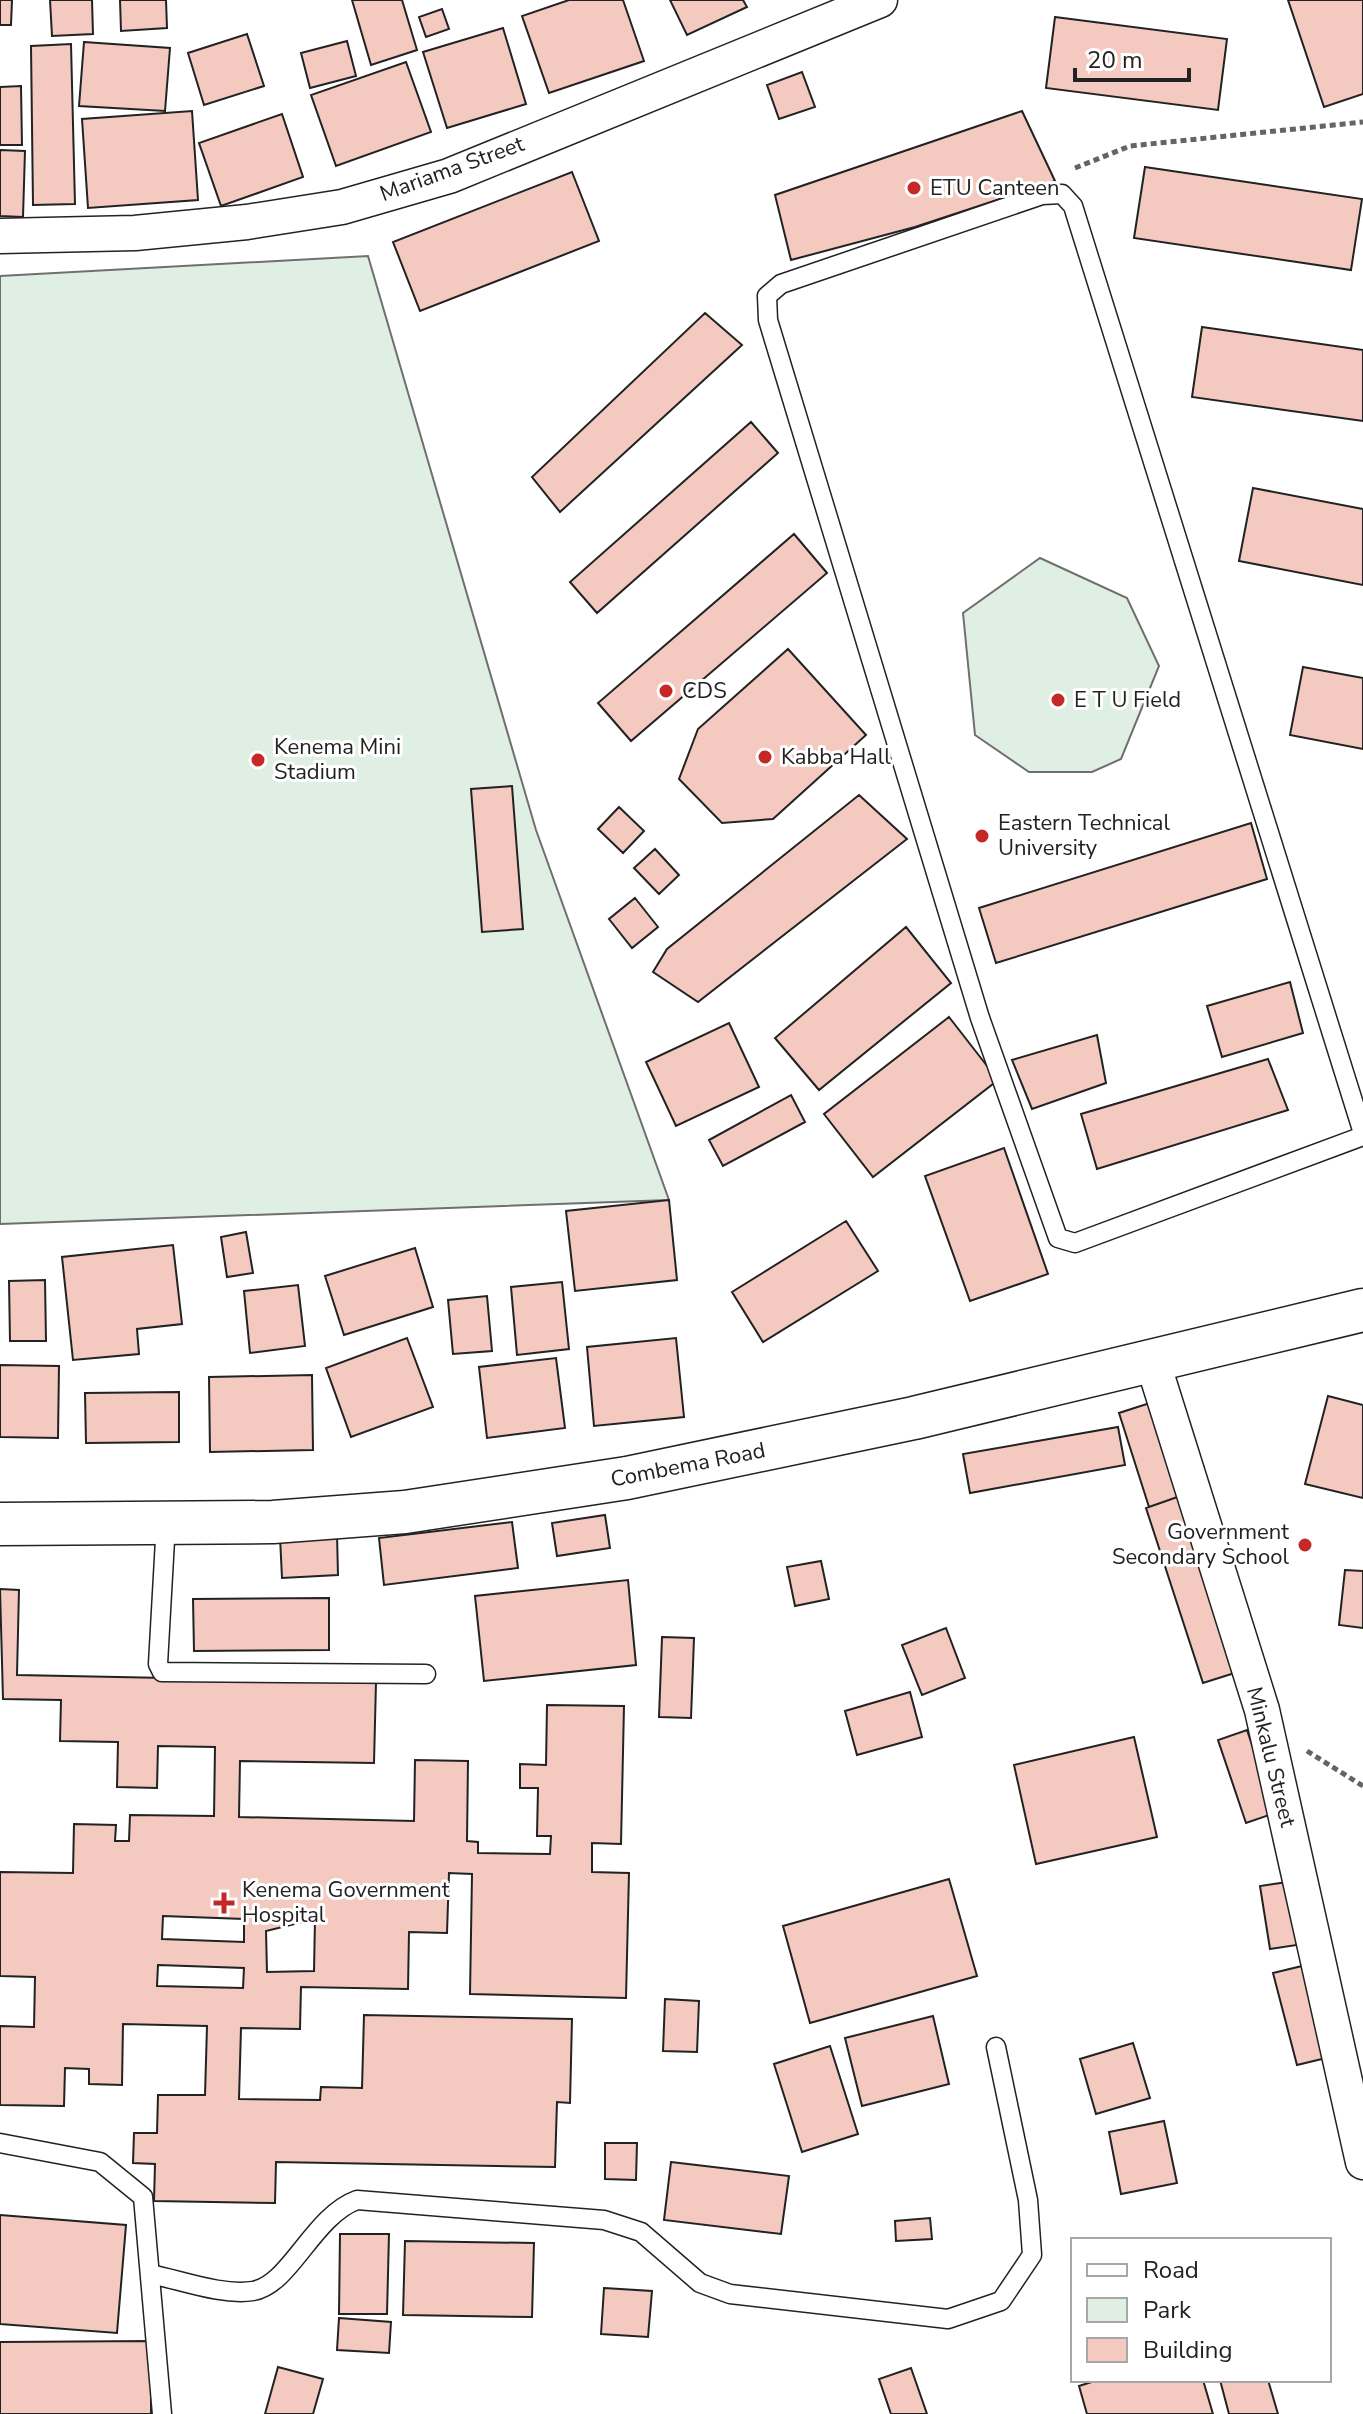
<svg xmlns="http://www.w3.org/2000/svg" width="1363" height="2414" font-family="'Nunito Sans',sans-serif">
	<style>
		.green { fill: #e0efe3; stroke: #6f6f6f; stroke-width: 2 }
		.building { fill: #f3c9c0; stroke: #222; stroke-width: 2; fill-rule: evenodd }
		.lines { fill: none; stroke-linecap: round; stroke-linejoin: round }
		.service-casing { stroke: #222; stroke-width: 21 }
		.minor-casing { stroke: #222; stroke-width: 37 }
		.tertiary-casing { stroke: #222; stroke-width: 45 }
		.path { stroke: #646464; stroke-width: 5; stroke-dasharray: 6 4; stroke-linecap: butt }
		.service { stroke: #fff; stroke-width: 18 }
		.minor { stroke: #fff; stroke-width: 34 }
		.tertiary { stroke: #fff; stroke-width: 42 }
		.poi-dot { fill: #c62828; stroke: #fff; stroke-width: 3 }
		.labels { text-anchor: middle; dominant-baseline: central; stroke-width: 6; stroke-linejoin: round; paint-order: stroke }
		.street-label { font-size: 22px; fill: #222; stroke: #fff }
		.poi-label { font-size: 22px; fill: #222; stroke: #fff; text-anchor: start }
	</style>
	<rect width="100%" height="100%" fill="#fff"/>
	<!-- green -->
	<path class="green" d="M 368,256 L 536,830 L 669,1200 L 0,1224 L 0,276 Z
		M 1040,558 L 1127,598 L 1159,666 L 1121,759 L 1092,772 L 1029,772 L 975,735 L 963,613 Z"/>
	<!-- building -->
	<path class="building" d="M 0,0 L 12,0 L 11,25 L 0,25 Z
		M 50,0 L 92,0 L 93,34 L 52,36 Z
		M 120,0 L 166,0 L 167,28 L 121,31 Z
		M 352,0 L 402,0 L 417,50 L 371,65 Z
		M 569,0 L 623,0 L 644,61 L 549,93 L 522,16 Z
		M 670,0 L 743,0 L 747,7 L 687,35 Z
		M 1288,0 L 1363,0 L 1363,94 L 1324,107 Z
		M 442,9 L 449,29 L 426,37 L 419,17 Z
		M 1055,17 L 1227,39 L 1218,110 L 1046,88 Z
		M 503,28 L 526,104 L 447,128 L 423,52 Z
		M 247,34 L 264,86 L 204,105 L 188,53 Z
		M 347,41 L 356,76 L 310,88 L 301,53 Z
		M 84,42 L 170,48 L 165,111 L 79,106 Z
		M 71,44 L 75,204 L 33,205 L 31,46 Z
		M 406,62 L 431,132 L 336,166 L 311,95 Z
		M 802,72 L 815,107 L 779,119 L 767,85 Z
		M 21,86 L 22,145 L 0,145 L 0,87 Z
		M 192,111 L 198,200 L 88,208 L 82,119 Z
		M 1022,111 L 1055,181 L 915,227 L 791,260 L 775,195 Z
		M 282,114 L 303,177 L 221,206 L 199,143 Z
		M 0,150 L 25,151 L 23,217 L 0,216 Z
		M 1145,167 L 1362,199 L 1351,270 L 1134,238 Z
		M 572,172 L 599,241 L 420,311 L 393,242 Z
		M 705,313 L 742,345 L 560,512 L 532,477 Z
		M 1202,327 L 1363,350 L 1363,421 L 1192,397 Z
		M 751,422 L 778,453 L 597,613 L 570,582 Z
		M 1253,488 L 1363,509 L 1363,585 L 1239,561 Z
		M 794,534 L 827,573 L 631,741 L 598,703 Z
		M 788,649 L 866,735 L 773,819 L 722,823 L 679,779 L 698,729 Z
		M 1303,667 L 1363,678 L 1363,749 L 1290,735 Z
		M 512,786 L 523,929 L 482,932 L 471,789 Z
		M 859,795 L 907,839 L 698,1002 L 653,972 L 667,949 Z
		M 619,807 L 644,831 L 623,853 L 598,829 Z
		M 1251,823 L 1267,879 L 996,963 L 979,908 Z
		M 655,849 L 679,875 L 659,894 L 634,868 Z
		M 635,898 L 658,927 L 632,948 L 609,919 Z
		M 906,927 L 951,983 L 819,1090 L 775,1038 Z
		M 1290,982 L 1303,1033 L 1222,1057 L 1207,1006 Z
		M 949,1017 L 998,1080 L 873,1177 L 824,1114 Z
		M 729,1023 L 759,1087 L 676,1126 L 646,1062 Z
		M 1097,1035 L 1106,1083 L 1032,1109 L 1012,1060 Z
		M 1268,1059 L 1288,1110 L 1097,1169 L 1081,1114 Z
		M 791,1095 L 805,1122 L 723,1166 L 709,1140 Z
		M 1004,1148 L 1048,1274 L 970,1301 L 925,1176 Z
		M 669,1200 L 677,1280 L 575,1291 L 566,1211 Z
		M 846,1221 L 878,1271 L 763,1342 L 732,1292 Z
		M 246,1232 L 253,1273 L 227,1277 L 221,1237 Z
		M 173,1245 L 182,1324 L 137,1329 L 139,1354 L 73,1360 L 62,1257 Z
		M 415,1248 L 433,1307 L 344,1335 L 325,1276 Z
		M 45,1280 L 46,1341 L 10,1341 L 9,1281 Z
		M 562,1282 L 569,1349 L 517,1355 L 511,1287 Z
		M 298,1285 L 305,1346 L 250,1353 L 244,1291 Z
		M 487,1296 L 492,1351 L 453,1354 L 448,1300 Z
		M 407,1338 L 433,1407 L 351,1437 L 326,1368 Z
		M 676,1338 L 684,1417 L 594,1426 L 587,1347 Z
		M 556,1358 L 565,1428 L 487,1438 L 479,1367 Z
		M 0,1365 L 59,1366 L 58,1438 L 0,1437 Z
		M 312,1375 L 313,1450 L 210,1452 L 209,1377 Z
		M 179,1392 L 179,1442 L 86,1443 L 85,1393 Z
		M 1328,1396 L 1363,1405 L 1363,1498 L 1305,1484 Z
		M 1156,1401 L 1186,1494 L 1149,1507 L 1119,1413 Z
		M 1118,1427 L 1125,1465 L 970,1493 L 963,1454 Z
		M 1186,1494 L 1244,1670 L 1203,1683 L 1146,1508 Z
		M 605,1515 L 610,1548 L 557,1556 L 552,1523 Z
		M 512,1522 L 518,1568 L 384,1585 L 379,1538 Z
		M 337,1534 L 338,1575 L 282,1578 L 280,1537 Z
		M 821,1561 L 829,1599 L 795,1606 L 787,1567 Z
		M 1345,1570 L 1363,1571 L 1363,1628 L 1339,1625 Z
		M 628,1580 L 636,1665 L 484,1681 L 475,1596 Z
		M 0,1589 L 19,1590 L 17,1675 L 376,1682 L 374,1763 L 240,1761 L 239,1817 L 414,1821 L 415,1760 L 468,1761 L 467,1841 L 478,1842 L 478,1853 L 550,1854 L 551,1836 L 537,1836 L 538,1788 L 520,1788 L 520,1764 L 546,1765 L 547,1705 L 624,1706 L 621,1844 L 592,1843 L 592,1872 L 629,1873 L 626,1998 L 470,1994 L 472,1874 L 449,1873 L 447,1933 L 409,1932 L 408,1989 L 301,1987 L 300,2029 L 241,2028 L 239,2099 L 320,2100 L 321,2087 L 362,2088 L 364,2015 L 572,2019 L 570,2103 L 557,2102 L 555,2167 L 276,2162 L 275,2203 L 154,2201 L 155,2164 L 133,2163 L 134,2133 L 157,2133 L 158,2095 L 205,2095 L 207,2026 L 123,2024 L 122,2085 L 89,2084 L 89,2069 L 65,2068 L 64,2106 L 0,2105 L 0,2026 L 34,2027 L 35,1977 L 0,1976 L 0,1872 L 73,1873 L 74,1824 L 116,1825 L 115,1841 L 129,1841 L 130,1815 L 214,1816 L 215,1747 L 158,1746 L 157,1788 L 117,1787 L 118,1742 L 60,1741 L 61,1700 L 3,1699 ZM 163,1916 L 244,1919 L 244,1942 L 162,1939 ZM 315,1919 L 314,1971 L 267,1972 L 266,1931 ZM 158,1965 L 244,1968 L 243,1988 L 157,1986 Z
		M 329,1598 L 329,1650 L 194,1651 L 193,1599 Z
		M 946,1628 L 965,1678 L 922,1695 L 902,1645 Z
		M 662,1637 L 694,1638 L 691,1718 L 659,1717 Z
		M 910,1692 L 922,1737 L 857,1755 L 845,1711 Z
		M 1247,1730 L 1275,1813 L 1246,1823 L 1218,1740 Z
		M 1134,1737 L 1157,1837 L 1036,1864 L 1014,1765 Z
		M 949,1879 L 977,1976 L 810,2023 L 783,1926 Z
		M 1288,1882 L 1297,1945 L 1270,1949 L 1260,1886 Z
		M 1302,1966 L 1326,2058 L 1297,2065 L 1273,1973 Z
		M 665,1999 L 699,2001 L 697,2052 L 663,2051 Z
		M 933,2016 L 949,2084 L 862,2106 L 845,2038 Z
		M 1133,2043 L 1150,2098 L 1096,2114 L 1080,2059 Z
		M 830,2046 L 858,2134 L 802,2152 L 774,2064 Z
		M 1164,2121 L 1177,2183 L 1121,2194 L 1109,2132 Z
		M 605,2143 L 637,2143 L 636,2180 L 605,2179 Z
		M 671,2162 L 789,2176 L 781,2234 L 664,2220 Z
		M 0,2215 L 126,2225 L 117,2333 L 0,2324 Z
		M 930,2218 L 932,2239 L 896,2241 L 895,2221 Z
		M 340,2234 L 389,2234 L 387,2314 L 339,2314 Z
		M 405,2241 L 534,2243 L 532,2317 L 403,2315 Z
		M 604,2288 L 652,2291 L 648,2337 L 601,2334 Z
		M 339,2318 L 391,2322 L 389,2353 L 337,2350 Z
		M 151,2341 L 151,2414 L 0,2414 L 0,2342 Z
		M 278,2367 L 323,2379 L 313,2414 L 265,2414 Z
		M 911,2368 L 927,2414 L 891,2414 L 879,2379 Z
		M 1098,2380 L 1203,2380 L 1213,2414 L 1087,2414 L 1079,2386 Z
		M 1220,2380 L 1268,2380 L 1278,2414 L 1229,2414 Z"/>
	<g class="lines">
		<!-- service casing -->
		<g class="service-casing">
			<path id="service" d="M 1363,1133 L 1073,206 L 1062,194 L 1042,195 L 781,284 L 767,296 L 768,320 L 980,1018 L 1058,1238 L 1075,1243 L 1363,1136
				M 166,1522 L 158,1664 L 162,1672 L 426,1674
				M 0,2143 L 100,2162 L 143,2197 L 162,2414
				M 150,2274 C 181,2280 222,2296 253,2291 C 290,2285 313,2216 357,2200 L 604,2220 L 641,2232 L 700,2283 L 730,2294 L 948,2319 L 1001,2301 L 1032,2255 L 1028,2200 L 996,2047"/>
		</g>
		<!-- minor casing -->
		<g class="minor-casing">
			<path id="minor" d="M 0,236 L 135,233 L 247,222 L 342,207 L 449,176 L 880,0
				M 1152,1360 L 1262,1710 L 1363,2162"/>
		</g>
		<!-- tertiary casing -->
		<g class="tertiary-casing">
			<path id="tertiary" d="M 0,1524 L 273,1522 L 405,1512 L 627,1478 L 914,1418 L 1363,1310"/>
		</g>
		<!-- path -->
		<path class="path" d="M 1075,168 L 1130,146 L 1363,122
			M 1307,1751 L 1363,1786"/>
		<!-- service -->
		<use href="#service" class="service"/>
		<!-- minor -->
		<use href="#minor" class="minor"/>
		<!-- tertiary -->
		<use href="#tertiary" class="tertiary"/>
	</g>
	<!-- markers -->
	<g class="poi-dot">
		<circle cx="914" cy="188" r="8"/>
		<circle cx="666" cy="691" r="8"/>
		<circle cx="1058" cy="700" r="8"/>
		<circle cx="765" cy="757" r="8"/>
		<circle cx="258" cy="760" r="8"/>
		<circle cx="982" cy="836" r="8"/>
		<circle cx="1305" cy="1545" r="8"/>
		<path d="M220 1891h8v8h8v8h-8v8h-8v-8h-8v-8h8z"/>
	</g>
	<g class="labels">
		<!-- street labels -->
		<g class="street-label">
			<text transform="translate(452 169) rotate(-20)">Mariama Street</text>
			<text transform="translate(688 1465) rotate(-11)">Combema Road</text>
			<text transform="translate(1271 1757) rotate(76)">Minkalu Street</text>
		</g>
		<!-- poi labels -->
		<g class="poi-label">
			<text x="930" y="188">ETU Canteen</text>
			<text x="682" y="691">CDS</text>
			<text x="1074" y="700">E T U Field</text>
			<text x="274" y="747">Kenema Mini<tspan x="274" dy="25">Stadium</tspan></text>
			<text x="781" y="757">Kabba Hall</text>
			<text x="998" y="823">Eastern Technical<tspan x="998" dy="25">University</tspan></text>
			<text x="1289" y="1532" text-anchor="end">Government<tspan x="1289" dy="25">Secondary School</tspan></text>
			<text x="242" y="1890">Kenema Government<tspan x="242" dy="25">Hospital</tspan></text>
		</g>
	</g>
	<!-- legend -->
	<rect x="1071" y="2238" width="260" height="144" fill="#ffffff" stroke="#a7a7a7" stroke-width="2"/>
	<rect x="1087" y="2264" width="40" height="12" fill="#ffffff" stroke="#a7a7a7" stroke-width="2"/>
	<text x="1143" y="2278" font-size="24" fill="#222222">Road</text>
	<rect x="1087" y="2298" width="40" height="24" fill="#e0efe3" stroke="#a7a7a7" stroke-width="2"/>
	<text x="1143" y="2318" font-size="24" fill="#222222">Park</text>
	<rect x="1087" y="2338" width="40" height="24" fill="#f3c9c0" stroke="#a7a7a7" stroke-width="2"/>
	<text x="1143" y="2358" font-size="24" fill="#222222">Building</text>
	<!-- scale -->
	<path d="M1075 68v12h114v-12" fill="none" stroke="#222222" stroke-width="4"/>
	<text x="1087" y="68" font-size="24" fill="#222222" stroke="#ffffff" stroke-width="6" paint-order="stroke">20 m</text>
</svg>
